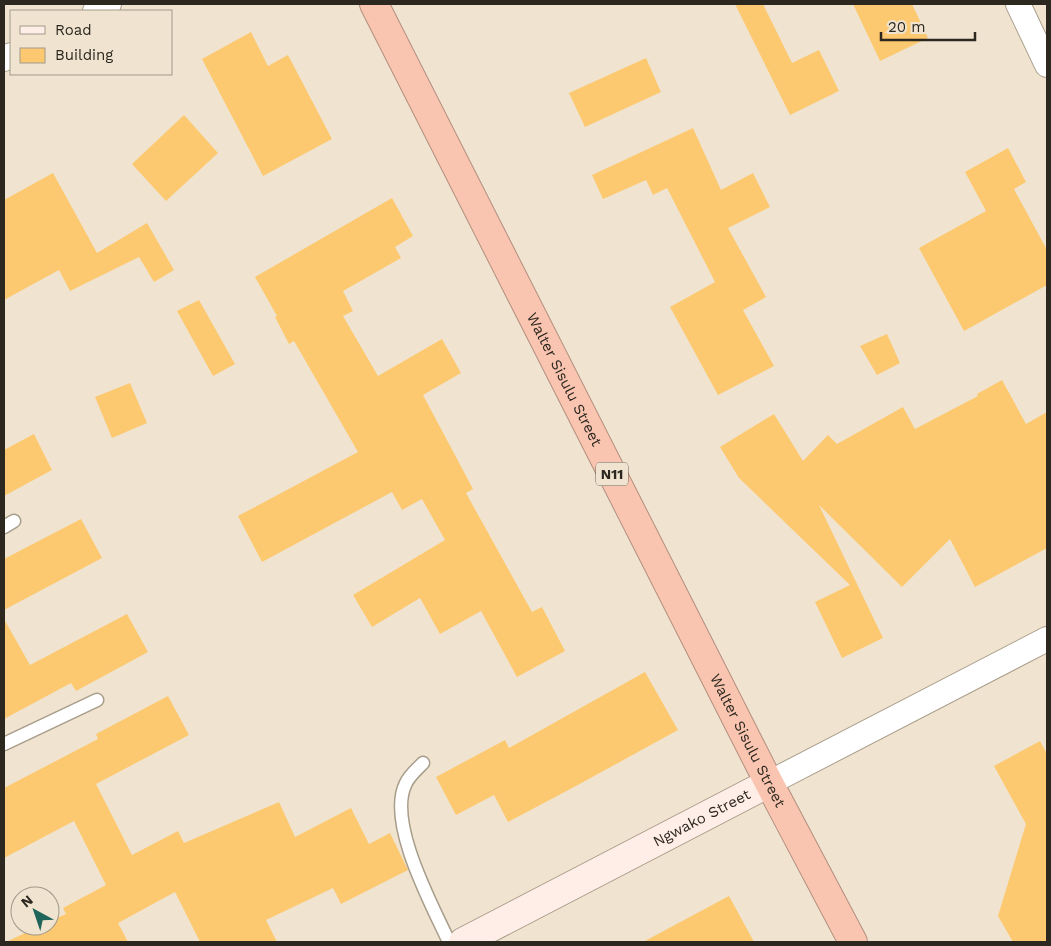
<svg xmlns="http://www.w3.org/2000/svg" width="1051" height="946" font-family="'Work Sans',sans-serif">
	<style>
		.building { fill: #fcc970 }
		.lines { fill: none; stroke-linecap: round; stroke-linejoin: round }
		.lane-casing { stroke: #a89d8a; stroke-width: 15 }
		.street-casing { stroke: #a89d8a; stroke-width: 26 }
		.secondary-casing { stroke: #a89d8a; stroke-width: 30 }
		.highway-casing { stroke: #b28e7e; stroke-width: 30 }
		.lane { stroke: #fff; stroke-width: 12 }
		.street { stroke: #fff; stroke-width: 24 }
		.secondary { stroke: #feeee7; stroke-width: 28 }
		.highway { stroke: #fac5b0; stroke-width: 28 }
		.labels { text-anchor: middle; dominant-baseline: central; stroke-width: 4; stroke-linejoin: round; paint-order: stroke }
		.shield { fill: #f0e4d0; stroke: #676055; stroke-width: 1 }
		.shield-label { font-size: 14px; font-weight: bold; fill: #2c2820 }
		.street-label { font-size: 15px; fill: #2c2820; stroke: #f0e4d0 }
	</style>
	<rect width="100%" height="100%" fill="#f0e4d0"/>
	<!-- building -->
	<path class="building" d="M 735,4 L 763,4 L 792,63 L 819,50 L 839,91 L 790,115 Z
		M 853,4 L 912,4 L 928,38 L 880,61 Z
		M 251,32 L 268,66 L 288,55 L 332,139 L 263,176 L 202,59 Z
		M 646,58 L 661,92 L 585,127 L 569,93 Z
		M 184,115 L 218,153 L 166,201 L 132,164 Z
		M 693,128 L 721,190 L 753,173 L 770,207 L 728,228 L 766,297 L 743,310 L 774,366 L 718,395 L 670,307 L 715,282 L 667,188 L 653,195 L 646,180 L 603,199 L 592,175 Z
		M 1008,148 L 1026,182 L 1014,189 L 1047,250 L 1047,285 L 964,331 L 919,248 L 986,211 L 965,172 Z
		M 53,173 L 97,253 L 147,223 L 174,270 L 154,282 L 139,257 L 70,291 L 59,270 L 4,300 L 4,200 Z
		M 392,198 L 413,236 L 395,247 L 401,258 L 343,291 L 353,311 L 343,316 L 378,376 L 442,339 L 461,373 L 423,395 L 473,489 L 466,493 L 532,612 L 542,607 L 565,651 L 517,677 L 481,611 L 440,634 L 420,598 L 372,627 L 353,595 L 445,540 L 422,499 L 402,510 L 392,492 L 262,562 L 238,516 L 358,452 L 294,341 L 289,344 L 275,317 L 277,316 L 255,277 Z
		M 199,300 L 235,364 L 213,376 L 177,311 Z
		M 887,334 L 900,363 L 877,375 L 860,346 Z
		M 1002,380 L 1026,424 L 1047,412 L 1047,548 L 975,587 L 950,539 L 902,587 L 819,505 L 883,638 L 842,658 L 815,602 L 850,585 L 739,478 L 720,447 L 774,414 L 803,461 L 828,435 L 837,444 L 903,407 L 915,429 L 978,396 L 977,394 Z
		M 130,383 L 147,423 L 112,438 L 95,397 Z
		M 34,434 L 52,470 L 4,496 L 4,450 Z
		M 81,519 L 102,558 L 4,610 L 4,559 Z
		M 127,614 L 148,652 L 76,691 L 71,683 L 4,719 L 4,619 L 30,665 Z
		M 645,672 L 678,730 L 576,786 L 508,822 L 494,795 L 456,815 L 436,777 L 505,740 L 509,748 Z
		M 168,696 L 189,735 L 96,784 L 132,855 L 178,831 L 184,843 L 279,802 L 295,837 L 351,808 L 369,844 L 390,833 L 408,870 L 341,904 L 333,888 L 266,920 L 277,942 L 200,942 L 175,892 L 118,923 L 128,942 L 6,942 L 40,926 L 50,926 L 50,921 L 66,914 L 63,908 L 106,885 L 74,821 L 4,858 L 4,788 L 98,739 L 96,734 Z
		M 1040,741 L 1047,754 L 1047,942 L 1013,942 L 998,916 L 1026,824 L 994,766 Z
		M 729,896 L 754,942 L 643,942 Z"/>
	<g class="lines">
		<!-- lane casing -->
		<g class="lane-casing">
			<path id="lane" d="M 4,527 L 14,521
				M 4,744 L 97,700
				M 423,763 C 417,769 409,776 406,783 C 386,821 432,905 449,942"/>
		</g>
		<!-- street casing -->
		<g class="street-casing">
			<path id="street" d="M 1018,4 L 1047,65
				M 95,11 L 109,4
				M 4,59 L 11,55
				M 769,783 L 1047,639"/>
		</g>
		<!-- secondary casing -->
		<g class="secondary-casing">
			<g id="secondary">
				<path id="s1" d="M 463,942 L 769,783"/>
			</g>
		</g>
		<!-- highway casing -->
		<g class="highway-casing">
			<g id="highway">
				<path id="s2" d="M 374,4 L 769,783 L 853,942"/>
			</g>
		</g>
		<!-- lane -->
		<use href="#lane" class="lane"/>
		<!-- street -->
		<use href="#street" class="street"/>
		<!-- secondary -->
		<use href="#secondary" class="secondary"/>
		<!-- highway -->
		<use href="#highway" class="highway"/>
	</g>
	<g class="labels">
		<!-- shield labels -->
		<rect class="shield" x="596" y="462.5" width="32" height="23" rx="4"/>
		<g class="shield-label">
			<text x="612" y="474">N11</text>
		</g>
		<!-- street labels -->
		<g class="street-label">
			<text stroke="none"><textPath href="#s2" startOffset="421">Walter Sisulu Street</textPath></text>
			<text stroke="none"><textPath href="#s2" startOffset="826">Walter Sisulu Street</textPath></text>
			<text stroke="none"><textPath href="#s1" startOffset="269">Ngwako Street</textPath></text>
		</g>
	</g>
	<!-- border -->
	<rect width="1051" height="946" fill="none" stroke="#2c2820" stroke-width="10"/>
	<!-- legend -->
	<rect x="10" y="10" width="162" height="65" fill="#f0e4d0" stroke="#a2998a"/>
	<rect x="20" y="26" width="25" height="8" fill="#feeee7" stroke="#a2998a"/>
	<text x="55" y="35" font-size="15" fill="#2c2820">Road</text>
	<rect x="20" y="48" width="25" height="15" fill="#fcc970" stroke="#a2998a"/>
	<text x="55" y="60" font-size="15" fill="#2c2820">Building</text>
	<!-- north arrow -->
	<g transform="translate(35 911) rotate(320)"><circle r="24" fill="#f0e4d0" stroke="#a2998a"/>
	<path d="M0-4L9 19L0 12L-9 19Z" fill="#1f6559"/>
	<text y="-8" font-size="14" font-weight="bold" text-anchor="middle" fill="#2c2820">N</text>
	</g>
	<!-- scale -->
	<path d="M881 32v8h94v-8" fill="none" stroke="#2c2820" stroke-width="2.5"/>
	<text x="888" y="32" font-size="15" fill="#2c2820" stroke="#f0e4d0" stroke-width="4" paint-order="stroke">20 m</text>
</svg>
